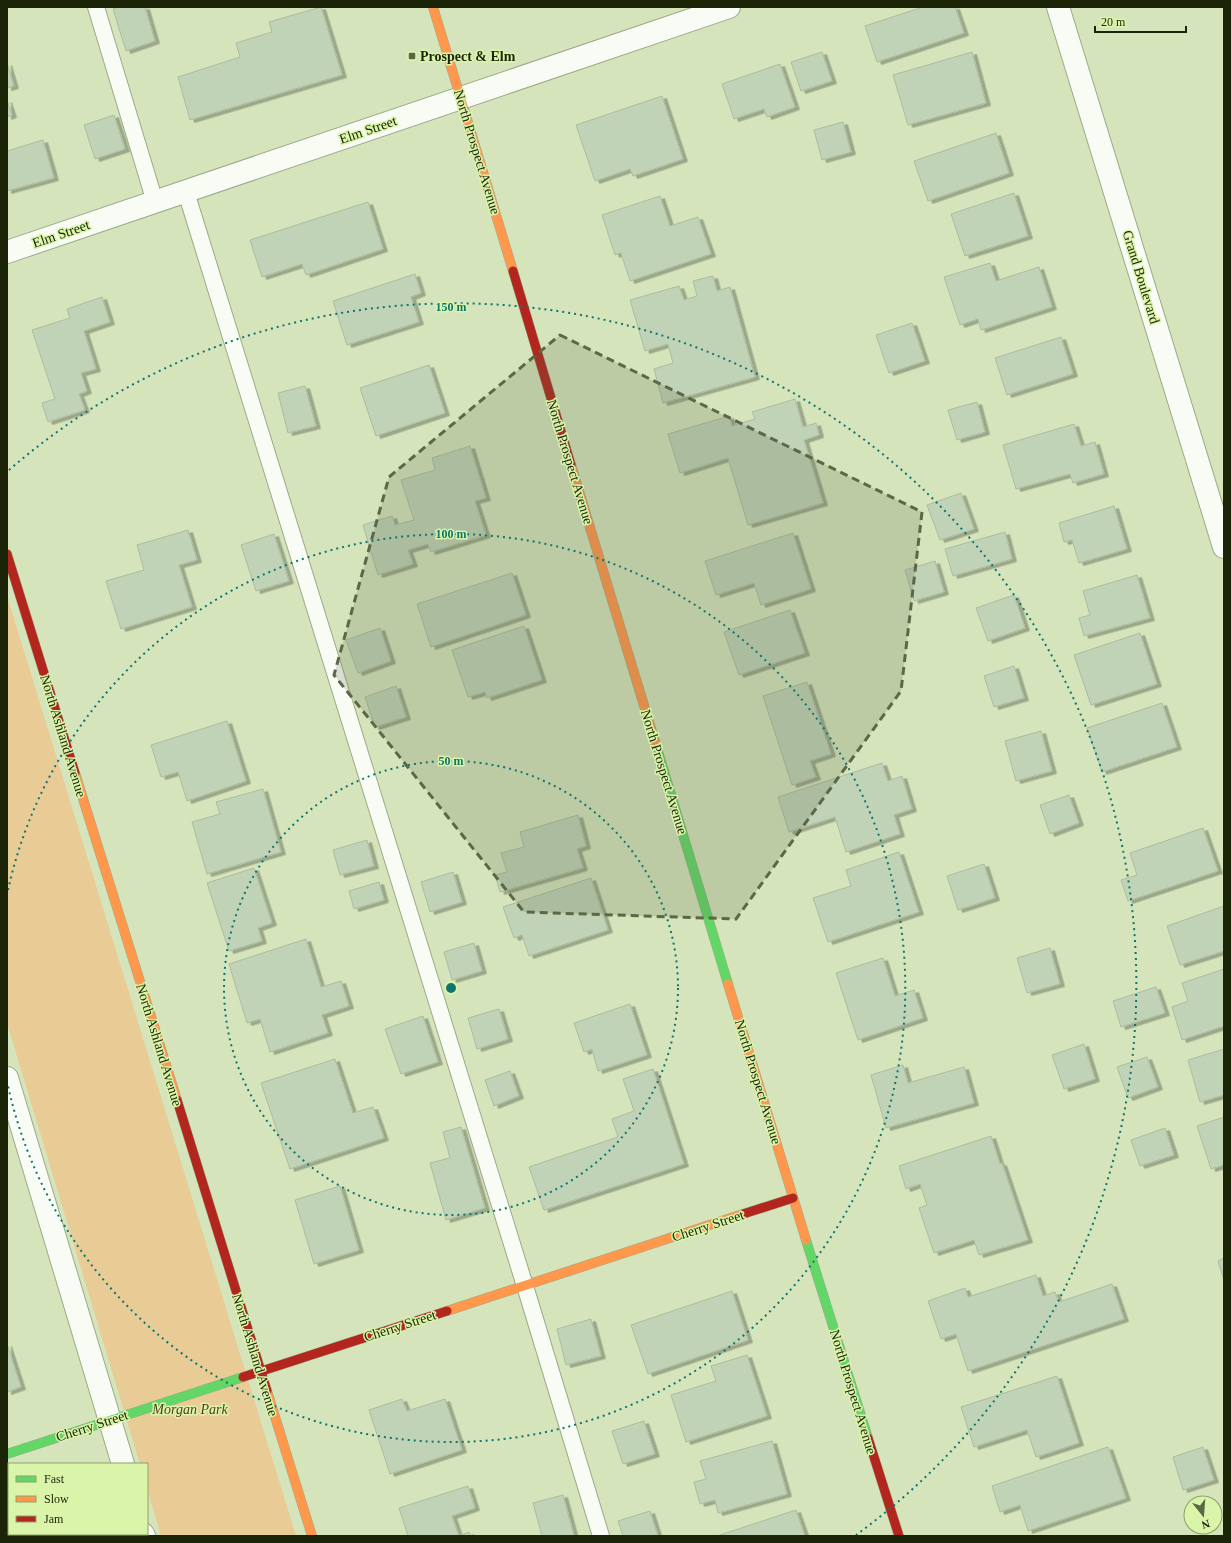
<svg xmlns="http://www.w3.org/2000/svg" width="1231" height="1543" font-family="'Times New Roman',serif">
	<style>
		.green { fill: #e9cb95 }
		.building { fill: #c1d3b6; stroke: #abbc9f; filter: url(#shadow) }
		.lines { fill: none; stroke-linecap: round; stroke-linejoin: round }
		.lane-casing { stroke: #9da989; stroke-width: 18 }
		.street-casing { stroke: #9da989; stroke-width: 24 }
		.fast-casing { stroke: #9da989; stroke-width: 10 }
		.slow-casing { stroke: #9da989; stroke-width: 10 }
		.jam-casing { stroke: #9da989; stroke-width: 10 }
		.lane { stroke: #f9fbf5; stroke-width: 16 }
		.street { stroke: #f9fbf5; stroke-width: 22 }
		.fast { stroke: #63d668; stroke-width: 9 }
		.slow { stroke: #ff974d; stroke-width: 9 }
		.jam { stroke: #b3261e; stroke-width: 9 }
		.marked { fill: #5c6746; fill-opacity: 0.2; stroke: #5c6746; stroke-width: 3; stroke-dasharray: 8 5; stroke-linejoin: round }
		.ring { fill: none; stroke: #0f766e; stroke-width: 2; stroke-dasharray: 2 4 }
		.poi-dot { fill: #5c6746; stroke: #daf5aa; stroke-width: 1.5 }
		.labels { text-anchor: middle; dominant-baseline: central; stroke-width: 3; stroke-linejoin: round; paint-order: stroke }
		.poi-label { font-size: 14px; font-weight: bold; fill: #1b2407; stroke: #daf5aa; text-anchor: start }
		.street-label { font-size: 14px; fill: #1b2407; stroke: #daf5aa }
		.park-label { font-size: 14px; font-style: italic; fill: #55381b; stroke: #daf5aa }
		.centre { fill: #0f766e; stroke: #daf5aa; stroke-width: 2 }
		.ring-label { font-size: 12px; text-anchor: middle; font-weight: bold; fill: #0f766e; stroke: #daf5aa; stroke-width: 3; stroke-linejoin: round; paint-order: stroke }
	</style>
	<defs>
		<filter id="shadow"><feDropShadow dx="4.5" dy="2.5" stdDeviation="0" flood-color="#0004"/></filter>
	</defs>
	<rect width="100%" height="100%" fill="#d5e4bb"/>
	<!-- green -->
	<path class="green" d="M 7,596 L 296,1536 L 161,1536 L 147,1488 L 147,1464 L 140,1464 L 7,1023 Z"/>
	<!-- building -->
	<path class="building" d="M 119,7 L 145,7 L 155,41 L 126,51 L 113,9 Z
		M 321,7 L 342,75 L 190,120 L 178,77 L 240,57 L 236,43 L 272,32 L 269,22 Z
		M 923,7 L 955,7 L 964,33 L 877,62 L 865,26 Z
		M 822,52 L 832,81 L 801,91 L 791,62 Z
		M 972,52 L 986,103 L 908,125 L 893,75 Z
		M 7,63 L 14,86 L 7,88 Z
		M 780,64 L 795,107 L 767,117 L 764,109 L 734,119 L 722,84 Z
		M 662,96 L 683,159 L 633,176 L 630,169 L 595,181 L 576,125 Z
		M 7,100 L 12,115 L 7,117 Z
		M 114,115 L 125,149 L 95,159 L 84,125 Z
		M 843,122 L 851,152 L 822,160 L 814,130 Z
		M 996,133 L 1009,173 L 928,201 L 914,161 Z
		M 43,140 L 54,178 L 7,191 L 7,151 Z
		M 1014,193 L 1028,236 L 965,256 L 951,214 Z
		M 660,196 L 670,226 L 698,217 L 711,254 L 630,281 L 621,253 L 615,255 L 602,215 Z
		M 368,202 L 383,249 L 306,275 L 302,264 L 262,277 L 250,240 Z
		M 990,263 L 996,281 L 1039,267 L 1052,307 L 981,330 L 978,319 L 960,325 L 944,277 Z
		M 415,274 L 421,293 L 411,297 L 419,322 L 347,345 L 333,301 Z
		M 713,276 L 717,291 L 730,287 L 755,377 L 663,403 L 654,369 L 673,363 L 668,344 L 645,351 L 630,300 L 679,286 L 684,300 L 697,296 L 693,281 Z
		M 102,297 L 110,322 L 84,331 L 96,369 L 81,373 L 87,391 L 79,394 L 85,410 L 48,422 L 42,403 L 55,399 L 32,330 L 70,318 L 67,309 Z
		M 912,323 L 925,361 L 889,373 L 876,335 Z
		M 1061,337 L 1073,374 L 1007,395 L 995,358 Z
		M 429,365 L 445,413 L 376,436 L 360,388 Z
		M 305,386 L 316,426 L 288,433 L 278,393 Z
		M 795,399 L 803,427 L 816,423 L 819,435 L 804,440 L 823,503 L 748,525 L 728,458 L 680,473 L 668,434 L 729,416 L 732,426 L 755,419 L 752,412 Z
		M 977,402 L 985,432 L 957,440 L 948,410 Z
		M 1074,424 L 1081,446 L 1095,442 L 1104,474 L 1073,483 L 1070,474 L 1016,489 L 1003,445 Z
		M 470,446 L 486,498 L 475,501 L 486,535 L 431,552 L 428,544 L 408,550 L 413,564 L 378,575 L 363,525 L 392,516 L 395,525 L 414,520 L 401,480 L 435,470 L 432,458 Z
		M 961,493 L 974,529 L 940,540 L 927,505 Z
		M 1114,506 L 1127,549 L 1079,563 L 1072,540 L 1064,542 L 1059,523 Z
		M 188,530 L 197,560 L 179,565 L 192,607 L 121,629 L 106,581 L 144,570 L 137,545 Z
		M 1005,532 L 1012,559 L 953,576 L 945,549 Z
		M 793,533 L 811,589 L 761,605 L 754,583 L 716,595 L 705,561 Z
		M 274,534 L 289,581 L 256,591 L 241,545 Z
		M 935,561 L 944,592 L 914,601 L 905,570 Z
		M 512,573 L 526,615 L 431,647 L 417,604 Z
		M 1137,575 L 1150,618 L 1084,636 L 1079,618 L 1090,615 L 1083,591 Z
		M 1014,595 L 1025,628 L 988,641 L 976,608 Z
		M 790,610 L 805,653 L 739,675 L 724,632 Z
		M 524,626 L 542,680 L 487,698 L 485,692 L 468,697 L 452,650 Z
		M 380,628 L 391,661 L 358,673 L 346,640 Z
		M 1140,633 L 1157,684 L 1091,705 L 1074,655 Z
		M 1014,666 L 1024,698 L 994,707 L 984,676 Z
		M 807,682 L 831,754 L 810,761 L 816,777 L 792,785 L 763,696 Z
		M 396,686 L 406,717 L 375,727 L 365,697 Z
		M 1162,703 L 1177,747 L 1102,772 L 1087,728 Z
		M 227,721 L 246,781 L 187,801 L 178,772 L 161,777 L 151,745 Z
		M 1041,731 L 1052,771 L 1016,781 L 1005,741 Z
		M 882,763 L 888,781 L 902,776 L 912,809 L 894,815 L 900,834 L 846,852 L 835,817 L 789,832 L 778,797 Z
		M 263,789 L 281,852 L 207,874 L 192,822 L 220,814 L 216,802 Z
		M 1069,795 L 1079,823 L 1050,834 L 1040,805 Z
		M 578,815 L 586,846 L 577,849 L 583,868 L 500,892 L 495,875 L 507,872 L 501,853 L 524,847 L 520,832 Z
		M 1203,828 L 1218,871 L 1128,901 L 1121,880 L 1137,875 L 1130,853 Z
		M 367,840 L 374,866 L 340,875 L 333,850 Z
		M 899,852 L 919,912 L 828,942 L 813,898 L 851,886 L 846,870 Z
		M 984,864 L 995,898 L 958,910 L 947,876 Z
		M 254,868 L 272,923 L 258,928 L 262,941 L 229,951 L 207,883 Z
		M 453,872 L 462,902 L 430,912 L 421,882 Z
		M 591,878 L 608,930 L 529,956 L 522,935 L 514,938 L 503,907 Z
		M 379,882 L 384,900 L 354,909 L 349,891 Z
		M 1224,906 L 1224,951 L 1180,965 L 1167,926 Z
		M 306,939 L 321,987 L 341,981 L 349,1006 L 322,1015 L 328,1033 L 270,1052 L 260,1019 L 247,1023 L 229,964 Z
		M 474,943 L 482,971 L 452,980 L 444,952 Z
		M 1050,948 L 1060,984 L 1027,993 L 1017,958 Z
		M 883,958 L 895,996 L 914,990 L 923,1018 L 858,1040 L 836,973 Z
		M 1224,969 L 1224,1026 L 1182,1040 L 1172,1007 L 1188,1001 L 1182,983 Z
		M 1156,987 L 1165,1013 L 1121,1027 L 1113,1001 Z
		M 630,1004 L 647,1055 L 598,1071 L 592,1049 L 584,1052 L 574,1023 Z
		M 499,1009 L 508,1039 L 477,1049 L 468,1018 Z
		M 423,1016 L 438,1062 L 401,1074 L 385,1029 Z
		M 1084,1044 L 1095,1079 L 1064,1089 L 1052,1055 Z
		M 1224,1049 L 1224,1095 L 1200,1102 L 1188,1060 Z
		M 1147,1057 L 1158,1087 L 1128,1098 L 1117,1067 Z
		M 335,1059 L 353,1113 L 373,1107 L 384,1138 L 290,1169 L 261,1083 Z
		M 903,1065 L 908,1083 L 964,1067 L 974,1103 L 886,1128 L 871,1075 Z
		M 653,1069 L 684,1164 L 544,1210 L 529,1167 L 618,1137 L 612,1119 L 634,1111 L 623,1079 Z
		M 510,1071 L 519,1096 L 494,1106 L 485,1080 Z
		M 1224,1117 L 1224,1165 L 1211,1169 L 1197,1126 Z
		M 461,1127 L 485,1208 L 446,1220 L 430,1163 L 450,1158 L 443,1132 Z
		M 1165,1128 L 1174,1155 L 1140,1166 L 1131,1140 Z
		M 991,1136 L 1000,1164 L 1002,1163 L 1028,1240 L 979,1255 L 974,1240 L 934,1253 L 919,1208 L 927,1205 L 920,1184 L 906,1189 L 899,1166 Z
		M 340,1186 L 359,1250 L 314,1264 L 295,1200 Z
		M 1224,1258 L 1224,1280 L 1218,1261 Z
		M 1036,1275 L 1043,1296 L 1055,1292 L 1059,1302 L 1112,1284 L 1124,1319 L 968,1371 L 956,1334 L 941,1339 L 928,1301 L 965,1288 L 968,1297 Z
		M 732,1291 L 748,1340 L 648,1374 L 631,1325 Z
		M 591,1319 L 601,1356 L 566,1365 L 557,1329 Z
		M 7,1344 L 21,1387 L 7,1392 Z
		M 747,1355 L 767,1416 L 686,1442 L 671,1395 L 716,1381 L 711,1366 Z
		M 1057,1376 L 1079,1443 L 1036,1457 L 1027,1430 L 974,1447 L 961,1407 Z
		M 402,1399 L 407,1411 L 445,1399 L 462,1450 L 390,1474 L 369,1410 Z
		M 644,1421 L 655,1454 L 623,1464 L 612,1431 Z
		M 772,1441 L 787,1494 L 718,1513 L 715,1500 L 700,1504 L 694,1482 L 706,1479 L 700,1461 Z
		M 1108,1447 L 1126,1498 L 1028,1531 L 1020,1505 L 1000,1512 L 992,1486 Z
		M 1203,1447 L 1214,1480 L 1183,1490 L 1173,1457 Z
		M 468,1486 L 475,1508 L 452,1516 L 459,1536 L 469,1532 L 470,1536 L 408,1536 L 399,1508 Z
		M 563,1495 L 574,1536 L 542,1536 L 533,1503 Z
		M 796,1510 L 805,1536 L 717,1536 Z
		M 650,1511 L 658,1536 L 623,1536 L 618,1521 Z
		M 7,1522 L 9,1522 L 9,1534 L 65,1534 L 66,1536 L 7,1536 Z"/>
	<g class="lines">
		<!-- lane casing -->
		<g class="lane-casing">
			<path id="lane" d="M 96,7 L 155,202
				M 186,192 L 525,1286 L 601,1536"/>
		</g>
		<!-- street casing -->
		<g class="street-casing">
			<path id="street" d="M 1058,7 L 1224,547
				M 7,252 L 729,7
				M 7,1078 L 123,1464
				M 143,1534 L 144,1536"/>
		</g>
		<!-- fast casing -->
		<g class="fast-casing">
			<path id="fast" d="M 656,745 L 728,984
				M 806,1240 L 868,1438
				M 7,1454 L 243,1377"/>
		</g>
		<!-- slow casing -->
		<g class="slow-casing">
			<path id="slow" d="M 433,7 L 513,271
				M 571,465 L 656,745
				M 75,773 L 177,1100
				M 728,984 L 806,1240
				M 447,1311 L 743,1214
				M 267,1391 L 312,1536"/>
		</g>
		<!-- jam casing -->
		<g class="jam-casing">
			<path id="jam" d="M 513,271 L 571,465
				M 7,554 L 75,773
				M 177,1100 L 267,1391
				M 743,1214 L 793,1198
				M 243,1377 L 447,1311
				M 868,1438 L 899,1536"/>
		</g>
		<!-- lane -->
		<use href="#lane" class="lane"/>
		<!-- street -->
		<use href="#street" class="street"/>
		<!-- fast -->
		<use href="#fast" class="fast"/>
		<!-- slow -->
		<use href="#slow" class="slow"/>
		<!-- jam -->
		<use href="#jam" class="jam"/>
	</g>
	<!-- marked area -->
	<path class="marked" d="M 560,335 L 922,512 L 901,691 L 736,919 L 524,912 L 334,675 L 389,477 Z"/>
	<!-- distance rings -->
	<g class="ring">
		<circle cx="451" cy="988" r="227"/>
		<path d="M8 890A454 454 0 1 1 8 1086"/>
		<path d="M9 470A681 681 0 1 1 856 1535"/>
	</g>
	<!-- markers -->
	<rect class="poi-dot" x="408" y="52" width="8" height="8" rx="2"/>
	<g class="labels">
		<!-- poi labels -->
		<g class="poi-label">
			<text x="420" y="56">Prospect &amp; Elm</text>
		</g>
		<!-- street labels -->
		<g class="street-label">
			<text transform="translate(368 130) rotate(-19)">Elm Street</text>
			<text transform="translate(477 152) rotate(73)">North Prospect Avenue</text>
			<text transform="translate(61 234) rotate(-19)">Elm Street</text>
			<text transform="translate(1141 277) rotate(73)">Grand Boulevard</text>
			<text transform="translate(570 462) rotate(73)">North Prospect Avenue</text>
			<text transform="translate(63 736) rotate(73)">North Ashland Avenue</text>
			<text transform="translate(664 772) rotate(73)">North Prospect Avenue</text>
			<text transform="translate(159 1045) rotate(73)">North Ashland Avenue</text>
			<text transform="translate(758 1082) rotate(73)">North Prospect Avenue</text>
			<text transform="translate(708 1226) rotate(-18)">Cherry Street</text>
			<text transform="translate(400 1326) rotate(-18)">Cherry Street</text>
			<text transform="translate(255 1355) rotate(73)">North Ashland Avenue</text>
			<text transform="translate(853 1392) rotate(73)">North Prospect Avenue</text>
			<text transform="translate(92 1426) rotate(-18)">Cherry Street</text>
		</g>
		<!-- park labels -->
		<g class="park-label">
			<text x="190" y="1409">Morgan Park</text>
		</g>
	</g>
	<circle cx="451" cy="988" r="6" class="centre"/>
	<g class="ring-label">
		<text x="451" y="311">150 m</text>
		<text x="451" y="538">100 m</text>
		<text x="451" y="765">50 m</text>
	</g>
	<!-- border -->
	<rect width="1231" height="1543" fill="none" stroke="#1b2407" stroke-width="16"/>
	<!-- legend -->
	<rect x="8" y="1463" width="140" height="72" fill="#daf5aa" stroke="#8ea169"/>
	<rect x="16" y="1476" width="20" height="6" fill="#63d668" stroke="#8ea169"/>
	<text x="44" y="1483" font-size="12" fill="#1b2407">Fast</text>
	<rect x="16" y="1496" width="20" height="6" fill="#ff974d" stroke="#8ea169"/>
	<text x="44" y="1503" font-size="12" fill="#1b2407">Slow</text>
	<rect x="16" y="1516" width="20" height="6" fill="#b3261e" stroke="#8ea169"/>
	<text x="44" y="1523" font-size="12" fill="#1b2407">Jam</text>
	<!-- north arrow -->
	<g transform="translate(1203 1515) rotate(163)"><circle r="19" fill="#daf5aa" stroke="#8ea169"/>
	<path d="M0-3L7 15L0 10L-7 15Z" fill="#5c6746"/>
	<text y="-6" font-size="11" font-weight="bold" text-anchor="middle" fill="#1b2407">N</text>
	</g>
	<!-- scale -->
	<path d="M1095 26v6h91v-6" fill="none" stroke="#1b2407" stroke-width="2"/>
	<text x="1101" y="26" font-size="12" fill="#1b2407" stroke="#daf5aa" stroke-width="3" paint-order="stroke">20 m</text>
</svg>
